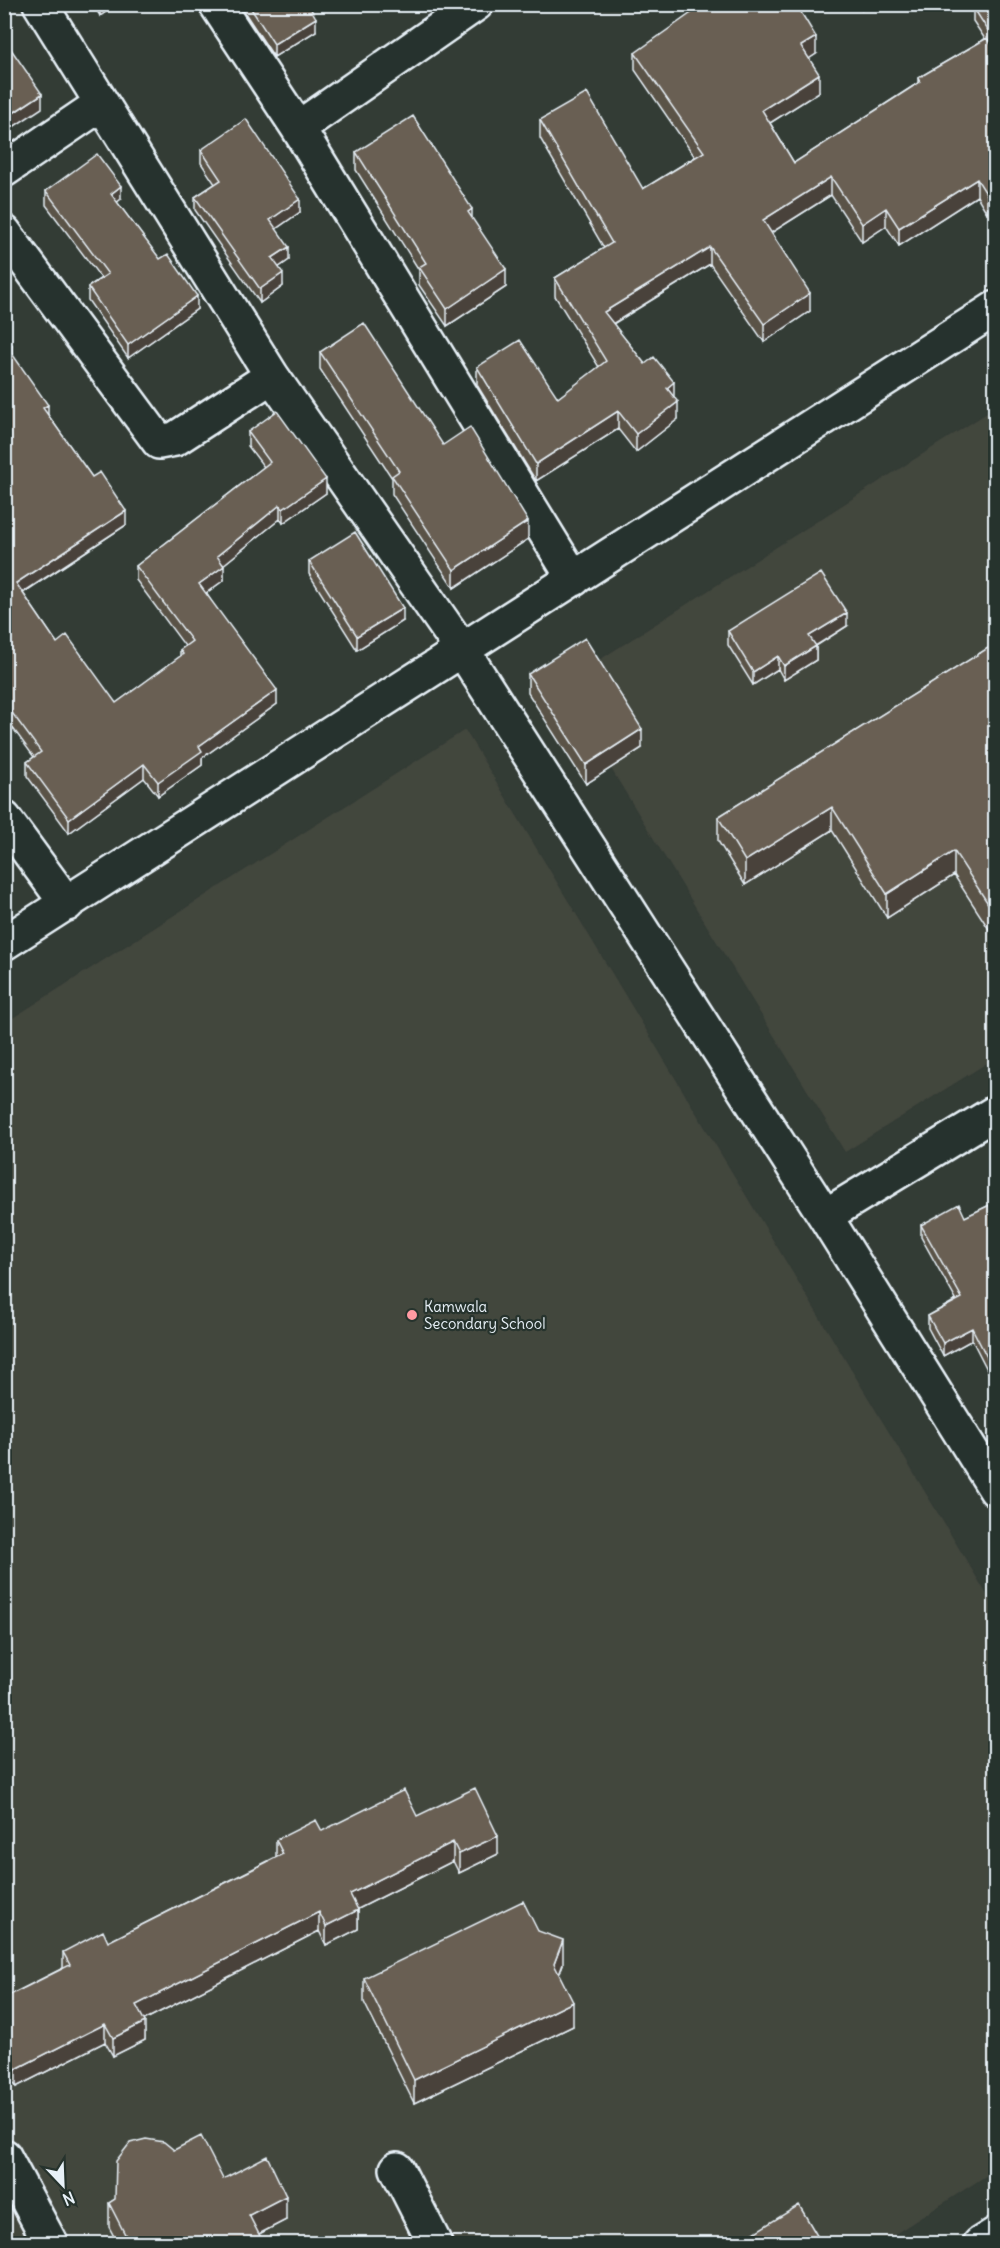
<svg xmlns="http://www.w3.org/2000/svg" width="1000" height="2248" font-family="Delius,sans-serif">
	<style>
		.built { fill: #43463e }
		.lines { fill: none; stroke-linecap: round; stroke-linejoin: round }
		.minor-casing { stroke: #e8f1f8; stroke-width: 38 }
		.minor { stroke: #26332d; stroke-width: 33 }
		.wall { fill: #5a5247; stroke: #e8f1f8; stroke-width: 1.5 }
		.shaded-wall { fill: #4a423a; stroke: #e8f1f8; stroke-width: 1.5 }
		.building { fill: #695f53; stroke: #e8f1f8; stroke-width: 1.5 }
		.poi-dot { fill: #ff9aa2; stroke: #26332d; stroke-width: 2 }
		.labels { text-anchor: middle; dominant-baseline: central; stroke-width: 4.5; stroke-linejoin: round; paint-order: stroke }
		.poi-label { font-size: 15px; fill: #e8f1f8; stroke: #26332d; text-anchor: start }
	</style>
	<rect width="100%" height="100%" fill="#333c35"/>
	<filter id="ink" filterUnits="userSpaceOnUse"><feTurbulence type="fractalNoise" baseFrequency=".0167" numOctaves="2"/><feDisplacementMap in="SourceGraphic" scale="12" xChannelSelector="R" yChannelSelector="G"/><feConvolveMatrix kernelMatrix="1 2 1 2 8 2 1 2 1" color-interpolation-filters="sRGB"/></filter>
	<g filter="url(#ink)">
		<!-- built -->
		<path class="built" d="M 995,408 L 995,1058 L 845,1152 L 560,685 Z
			M 465,730 L 995,1608 L 995,2170 L 881,2243 L 5,2244 L 5,1023 Z"/>
		<g class="lines">
			<!-- minor casing -->
			<g class="minor-casing">
				<path id="minor" d="M 40,4 L 272,376 L 463,651 L 825,1216 L 996,1490
					M 216,4 L 298,128 L 574,579
					M 298,128 L 476,4
					M 4,170 L 101,104
					M 4,232 L 159,442 L 175,439 L 272,376
					M 4,818 L 67,904
					M 4,943 L 996,308
					M 825,1216 L 996,1112
					M 4,2156 L 51,2244
					M 397,2169 L 435,2244
					M 980,2244 L 996,2234"/>
			</g>
			<!-- minor -->
			<use href="#minor" class="minor"/>
		</g>
		<!-- wall -->
		<path class="wall" d="M 93,4 L 117,4 L 100,16 Z
			M 239,4 L 308,4 L 316,31 L 274,57 Z
			M 996,4 L 996,208 L 987,213 L 977,196 L 899,246 L 886,226 L 862,242 L 831,195 L 771,233 L 810,311 L 764,342 L 710,264 L 613,324 L 645,364 L 674,397 L 678,419 L 636,452 L 618,429 L 536,481 L 477,385 L 477,367 L 558,398 L 599,367 L 555,296 L 555,278 L 604,248 L 540,138 L 540,120 L 643,189 L 695,157 L 635,70 L 635,53 L 816,54 L 809,58 L 819,92 L 770,123 L 794,163 L 918,83 L 918,78 L 985,39 L 973,21 L 973,7 Z
			M 201,150 L 300,212 L 276,229 L 289,260 L 279,267 L 283,286 L 260,303 L 195,210 L 195,197 L 215,184 L 201,163 Z
			M 356,152 L 472,219 L 506,287 L 447,326 L 419,285 L 419,270 L 356,170 Z
			M 46,191 L 121,199 L 117,202 L 197,309 L 128,358 L 88,300 L 88,287 L 101,278 L 46,205 Z
			M 4,335 L 12,354 L 48,415 L 126,525 L 23,593 L 57,643 L 116,703 L 180,657 L 180,650 L 185,646 L 136,580 L 136,566 L 264,467 L 248,446 L 248,432 L 326,493 L 283,523 L 280,519 L 223,565 L 224,580 L 206,593 L 277,704 L 202,758 L 202,765 L 158,796 L 144,778 L 69,833 L 27,776 L 27,762 L 34,757 L 4,716 Z
			M 320,352 L 443,445 L 528,539 L 454,588 L 392,494 L 392,478 L 320,369 Z
			M 309,561 L 403,621 L 357,650 L 309,574 Z
			M 847,626 L 816,646 L 816,660 L 784,680 L 778,669 L 753,685 L 728,645 L 728,631 Z
			M 996,643 L 996,940 L 954,875 L 887,918 L 832,830 L 745,885 L 718,841 L 718,817 Z
			M 528,674 L 642,748 L 586,784 L 528,693 Z
			M 996,1202 L 996,1380 L 993,1381 L 972,1340 L 943,1356 L 928,1328 L 928,1316 L 956,1300 L 921,1237 L 921,1225 L 965,1217 Z
			M 417,1816 L 498,1854 L 459,1873 L 453,1861 L 358,1909 L 358,1929 L 326,1945 L 319,1931 L 144,2020 L 145,2040 L 113,2056 L 105,2042 L 16,2087 L 4,2065 L 4,1998 L 63,1968 L 63,1952 L 108,1942 L 276,1857 L 276,1840 L 322,1831 Z
			M 538,1931 L 563,1964 L 559,1975 L 573,2026 L 414,2103 L 364,2002 L 364,1978 Z
			M 174,2150 L 223,2179 L 286,2220 L 259,2234 L 264,2244 L 118,2244 L 109,2227 L 109,2203 L 115,2199 Z"/>
		<!-- shaded-wall -->
		<path class="shaded-wall" d="M 100,4 L 117,4 L 100,16 Z
			M 862,4 L 871,4 L 862,10 Z
			M 316,18 L 316,31 L 274,57 L 274,44 Z
			M 816,37 L 816,54 L 801,64 L 801,46 Z
			M 819,74 L 819,92 L 762,128 L 762,110 Z
			M 42,94 L 42,108 L 4,133 L 4,119 Z
			M 831,177 L 831,195 L 763,238 L 763,220 Z
			M 977,179 L 977,196 L 899,246 L 899,228 Z
			M 121,186 L 121,199 L 111,207 L 111,194 Z
			M 996,190 L 996,208 L 987,213 L 987,195 Z
			M 300,199 L 300,212 L 270,233 L 270,220 Z
			M 886,208 L 886,226 L 862,242 L 862,224 Z
			M 472,209 L 472,227 L 468,212 Z
			M 289,247 L 289,260 L 272,272 L 272,258 Z
			M 710,247 L 710,264 L 604,329 L 604,312 Z
			M 506,269 L 506,287 L 447,326 L 447,309 Z
			M 283,273 L 283,286 L 260,303 L 260,289 Z
			M 810,293 L 810,311 L 764,342 L 764,324 Z
			M 197,296 L 197,309 L 128,358 L 128,345 Z
			M 12,345 L 12,359 L 8,348 Z
			M 674,382 L 674,400 L 667,388 Z
			M 678,402 L 678,419 L 636,452 L 636,434 Z
			M 48,405 L 48,419 L 43,408 Z
			M 618,411 L 618,429 L 536,481 L 536,464 Z
			M 326,479 L 326,493 L 283,523 L 283,509 Z
			M 280,505 L 280,519 L 217,570 L 217,556 Z
			M 126,511 L 126,525 L 16,597 L 16,583 Z
			M 528,521 L 528,539 L 454,588 L 454,570 Z
			M 224,566 L 224,580 L 199,598 L 199,584 Z
			M 403,608 L 403,621 L 357,650 L 357,636 Z
			M 847,613 L 847,626 L 809,650 L 809,636 Z
			M 816,646 L 816,660 L 784,680 L 784,666 Z
			M 778,656 L 778,669 L 753,685 L 753,672 Z
			M 277,690 L 277,704 L 202,758 L 202,765 L 158,796 L 158,782 L 199,746 Z
			M 642,729 L 642,748 L 586,784 L 586,765 Z
			M 144,764 L 144,778 L 69,833 L 69,819 Z
			M 832,807 L 832,830 L 745,885 L 745,861 Z
			M 954,851 L 954,875 L 887,918 L 887,894 Z
			M 972,1328 L 972,1340 L 943,1356 L 943,1343 Z
			M 996,1367 L 996,1380 L 993,1381 L 993,1369 Z
			M 498,1836 L 498,1854 L 459,1873 L 459,1854 Z
			M 453,1842 L 453,1861 L 350,1913 L 350,1894 Z
			M 358,1910 L 358,1929 L 326,1945 L 326,1926 Z
			M 319,1912 L 319,1931 L 136,2024 L 136,2005 Z
			M 563,1940 L 563,1964 L 554,1988 L 554,1964 Z
			M 573,2002 L 573,2026 L 414,2103 L 414,2080 Z
			M 145,2022 L 145,2040 L 113,2056 L 113,2038 Z
			M 105,2024 L 105,2042 L 16,2087 L 16,2069 Z
			M 286,2196 L 286,2220 L 249,2239 L 249,2215 Z"/>
		<!-- building -->
		<path class="building" d="M 248,4 L 308,4 L 316,18 L 274,44 Z
			M 704,4 L 796,4 L 816,37 L 801,46 L 819,74 L 762,110 L 794,163 L 920,82 L 918,78 L 987,38 L 996,52 L 996,190 L 987,195 L 977,179 L 899,228 L 886,208 L 862,224 L 831,177 L 763,220 L 810,293 L 764,324 L 710,247 L 604,312 L 645,364 L 654,357 L 674,382 L 667,388 L 678,402 L 636,434 L 618,411 L 536,464 L 477,367 L 520,340 L 558,398 L 606,361 L 555,278 L 612,243 L 540,120 L 587,93 L 643,189 L 704,152 L 635,53 Z
			M 977,4 L 996,4 L 996,43 L 973,7 Z
			M 4,39 L 42,94 L 4,119 Z
			M 413,116 L 472,209 L 468,212 L 506,269 L 447,309 L 419,267 L 426,263 L 356,152 Z
			M 246,119 L 300,199 L 270,220 L 289,247 L 272,258 L 283,273 L 260,289 L 195,197 L 221,180 L 201,150 Z
			M 97,154 L 121,186 L 111,194 L 160,259 L 168,254 L 197,296 L 128,345 L 88,287 L 108,274 L 46,191 Z
			M 364,323 L 443,445 L 470,427 L 528,521 L 454,570 L 392,476 L 399,471 L 320,352 Z
			M 4,335 L 12,345 L 8,348 L 48,405 L 43,408 L 92,477 L 100,472 L 126,511 L 16,583 L 57,643 L 67,635 L 116,703 L 183,654 L 180,650 L 192,641 L 136,566 L 270,462 L 248,432 L 277,411 L 326,479 L 283,509 L 280,505 L 217,556 L 224,566 L 199,584 L 277,690 L 199,746 L 202,751 L 158,782 L 144,764 L 69,819 L 27,762 L 41,752 L 4,702 Z
			M 355,532 L 403,608 L 357,636 L 309,561 Z
			M 821,573 L 847,613 L 809,636 L 816,646 L 784,666 L 778,656 L 753,672 L 728,631 Z
			M 585,638 L 642,729 L 586,765 L 528,674 Z
			M 996,643 L 996,916 L 954,851 L 887,894 L 832,807 L 745,861 L 718,817 Z
			M 996,1202 L 996,1367 L 993,1369 L 972,1328 L 943,1343 L 928,1316 L 962,1298 L 921,1225 L 959,1204 L 965,1217 Z
			M 475,1788 L 498,1836 L 459,1854 L 453,1842 L 350,1894 L 358,1910 L 326,1926 L 319,1912 L 136,2005 L 145,2022 L 113,2038 L 105,2024 L 16,2069 L 4,2046 L 4,1998 L 70,1965 L 63,1952 L 103,1931 L 108,1942 L 283,1854 L 276,1840 L 316,1820 L 322,1831 L 404,1790 L 417,1816 Z
			M 523,1901 L 538,1931 L 563,1940 L 554,1964 L 573,2002 L 414,2080 L 364,1978 Z
			M 201,2136 L 223,2179 L 267,2156 L 286,2196 L 249,2215 L 264,2244 L 130,2244 L 109,2203 L 115,2199 L 116,2161 L 130,2143 L 146,2139 L 164,2142 L 174,2150 Z
			M 799,2205 L 822,2244 L 736,2244 Z"/>
	</g>
	<!-- markers -->
	<circle class="poi-dot" cx="412" cy="1315" r="6"/>
	<g class="labels">
		<!-- poi labels -->
		<g class="poi-label">
			<text x="424" y="1306">Kamwala<tspan x="424" dy="17">Secondary School</tspan></text>
		</g>
	</g>
	<!-- margin -->
	<rect width="1000" height="2248" fill="none" stroke="#26332d" stroke-width="24"/>
	<rect x="12" y="12" width="976" height="2224" fill="none" stroke="#e8f1f8" stroke-width="2" filter="url(#ink)"/>
	<!-- north arrow -->
	<g transform="translate(63 2185) rotate(157)" stroke="#26332d" stroke-width="4.5" paint-order="stroke">
	<path d="M0-4.5L10 22L0 15L-10 22Z" fill="#e8f1f8"/>
	<text y="-9" font-size="16" font-weight="bold" text-anchor="middle" fill="#e8f1f8">N</text>
	</g>
</svg>
